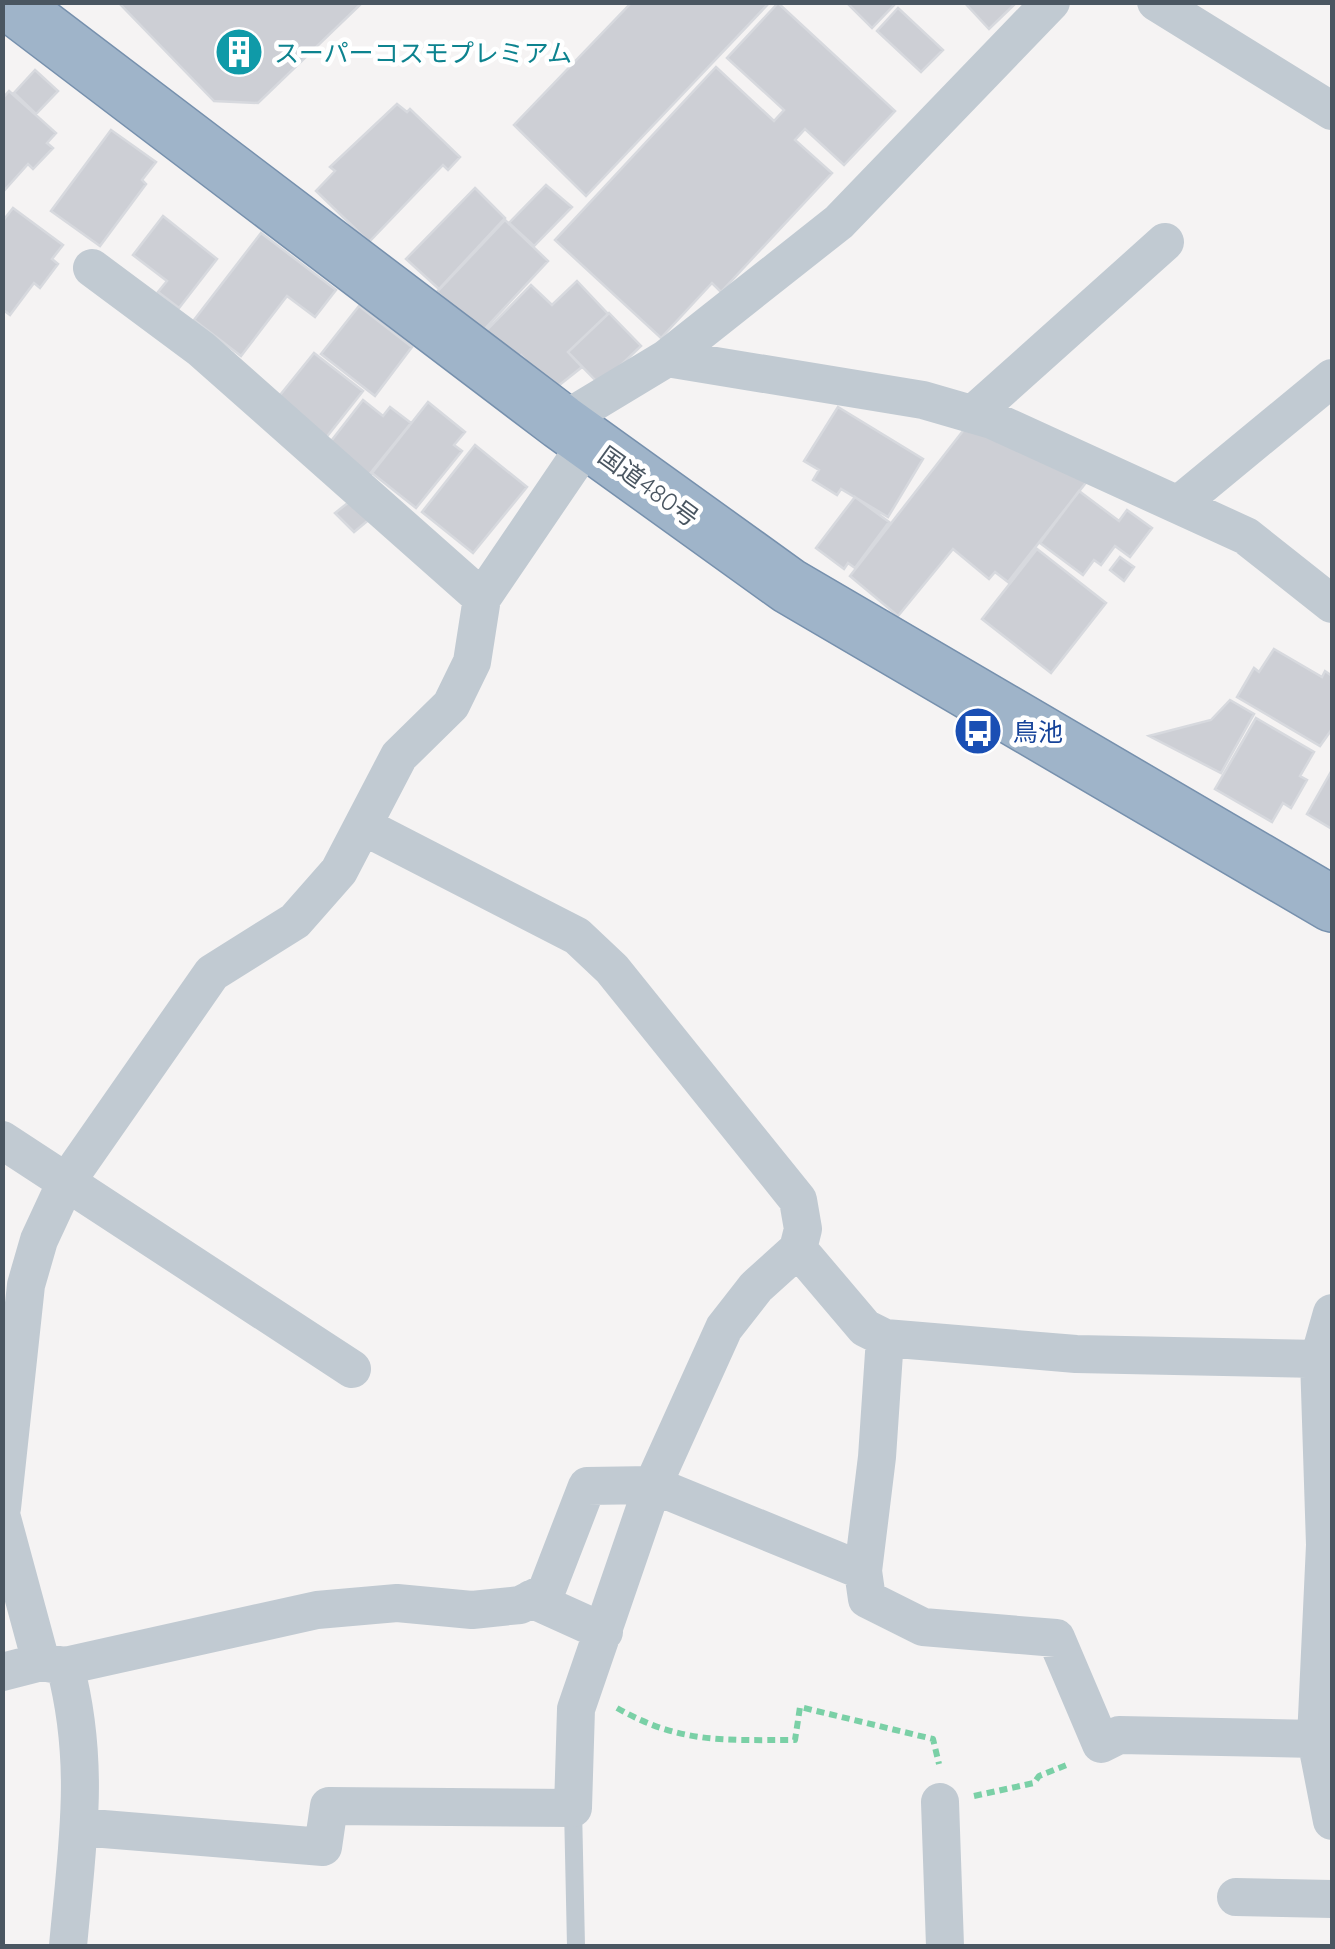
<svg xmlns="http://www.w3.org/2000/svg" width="1335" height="1949" font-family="Quicksand,'Noto Sans JP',sans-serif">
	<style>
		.building { fill: #cdcfd5; stroke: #d7d9de; stroke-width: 2.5 }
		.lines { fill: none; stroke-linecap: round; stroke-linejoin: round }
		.trunk-casing { stroke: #7690ad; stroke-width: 58 }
		.path { stroke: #7ad0a6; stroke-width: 6; stroke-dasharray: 8 5; stroke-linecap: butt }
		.service { stroke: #c1cad2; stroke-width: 18 }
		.minor { stroke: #c1cad2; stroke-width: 38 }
		.trunk { stroke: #9fb4c9; stroke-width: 55 }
		.labels { text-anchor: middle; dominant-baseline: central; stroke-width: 9; stroke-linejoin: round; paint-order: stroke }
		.culture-label { font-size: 25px; fill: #0d838f; stroke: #fff; text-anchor: start }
		.street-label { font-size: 25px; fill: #4a5661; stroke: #fff }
		.transit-label { font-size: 25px; fill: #164399; stroke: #fff; text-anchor: start }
	</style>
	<rect width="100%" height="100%" fill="#f5f3f3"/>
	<!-- building -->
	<path class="building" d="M 118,2 L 363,2 L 258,103 L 214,101 Z
		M 632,2 L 770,2 L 586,196 L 514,125 Z
		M 846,2 L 896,2 L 896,3 L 872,28 Z
		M 964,2 L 1017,2 L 989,29 Z
		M 778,3 L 895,111 L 844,165 L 805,129 L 795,140 L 832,173 L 721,292 L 712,283 L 661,338 L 555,240 L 716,67 L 774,121 L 784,110 L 727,58 Z
		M 898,8 L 943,50 L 921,72 L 877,31 Z
		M 35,70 L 58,91 L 36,114 L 14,93 Z
		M 9,91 L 56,133 L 47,143 L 53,148 L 33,169 L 28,164 L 2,193 L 2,99 Z
		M 397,104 L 407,112 L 410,109 L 460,157 L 448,170 L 443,165 L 369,242 L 316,191 L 335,171 L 330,167 Z
		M 111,130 L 156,162 L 142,180 L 146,184 L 100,246 L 51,211 Z
		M 546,185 L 572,207 L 534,246 L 509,223 Z
		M 475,188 L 505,218 L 439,289 L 406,259 Z
		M 13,208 L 63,245 L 52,259 L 58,264 L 40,288 L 34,283 L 10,315 L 2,309 L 2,222 Z
		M 163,216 L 217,259 L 179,308 L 158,292 L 167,281 L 133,255 Z
		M 505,220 L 548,261 L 481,333 L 437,292 Z
		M 261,233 L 336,290 L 315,317 L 287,296 L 241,356 L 194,320 Z
		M 577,281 L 608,314 L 568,352 L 582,367 L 553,390 L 521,355 L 517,359 L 482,335 L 531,285 L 552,305 Z
		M 359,306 L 412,347 L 375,396 L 321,354 Z
		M 609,313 L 641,346 L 600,385 L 568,352 Z
		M 314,353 L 363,391 L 325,439 L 276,400 Z
		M 363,400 L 383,416 L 390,407 L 411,423 L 368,476 L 328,445 Z
		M 428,402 L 465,432 L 454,445 L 462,451 L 416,508 L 372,473 Z
		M 838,407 L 923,459 L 888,517 L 841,489 L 837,495 L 813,480 L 819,470 L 804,461 Z
		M 966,427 L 1088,480 L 1008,582 L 995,572 L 989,579 L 953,549 L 898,616 L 850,576 Z
		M 475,445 L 527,487 L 473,553 L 422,512 Z
		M 1079,491 L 1119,521 L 1127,510 L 1152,528 L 1130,557 L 1115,546 L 1101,565 L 1094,560 L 1083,575 L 1040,543 Z
		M 358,495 L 377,513 L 354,532 L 335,513 Z
		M 855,497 L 889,522 L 855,568 L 848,563 L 844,569 L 816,548 Z
		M 1037,549 L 1106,603 L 1051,673 L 982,619 Z
		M 1120,557 L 1134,567 L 1124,581 L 1110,570 Z
		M 1274,649 L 1322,677 L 1325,671 L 1332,676 L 1332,729 L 1320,746 L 1237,697 L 1254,668 L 1259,672 Z
		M 1230,700 L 1254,714 L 1221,773 L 1149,736 L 1211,720 Z
		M 1256,718 L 1314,752 L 1300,776 L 1307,780 L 1291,808 L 1283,803 L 1272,822 L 1215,789 Z
		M 1332,770 L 1332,829 L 1307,814 Z"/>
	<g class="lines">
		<!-- trunk casing -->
		<g class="trunk-casing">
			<path id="trunk" d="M 8,2 L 561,422 L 789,586 L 1332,904"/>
		</g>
		<!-- path -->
		<path class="path" d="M 617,1708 C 680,1744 725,1740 795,1740 L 800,1707 L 933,1739 L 939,1764
			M 974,1796 L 1034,1783 L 1039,1776 L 1069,1764"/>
		<!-- service -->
		<path class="service" d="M 573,1808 L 576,1946"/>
		<!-- minor -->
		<path class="minor" d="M 1156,2 L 1332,111
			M 92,268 L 201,349 L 482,598
			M 667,358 L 923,400 L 992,420 L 1246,536 L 1332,604
			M 973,414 L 1165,242
			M 561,422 L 667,358 L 839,222 L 1051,2
			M 1178,505 L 1332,378
			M 363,826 L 577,936 L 612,969 L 798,1200 L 803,1229 L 798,1249
			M 2,1140 L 352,1369
			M 1319,1359 L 1325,1545 L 1316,1739 L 1332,1821
			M 2,1508 L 26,1285 L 39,1240 L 65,1184 L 212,973 L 295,921 L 339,871 L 399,756 L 451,705 L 472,662 L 482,598 L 588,442
			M 2,1518 L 41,1662
			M 863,1571 L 877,1457 L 885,1338
			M 531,1599 L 604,1632
			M 65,1666 C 91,1765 77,1847 68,1946
			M 2,1672 L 41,1662 L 65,1666 L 317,1610 L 397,1603 L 472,1610 L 520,1605 L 546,1592 L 587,1486 L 653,1485 L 724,1328 L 756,1287 L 798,1249 L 865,1328 L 885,1338 L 1076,1354 L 1319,1359 L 1332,1313
			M 940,1802 L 945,1946
			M 79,1827 L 323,1847 L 329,1806 L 573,1808 L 576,1709 L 653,1485 L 863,1571 L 867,1599 L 923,1627 L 1056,1638 L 1101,1744 L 1119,1735 L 1316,1739
			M 1236,1897 L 1332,1899"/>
		<!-- trunk -->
		<use href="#trunk" class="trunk"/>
	</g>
	<!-- icons -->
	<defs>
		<g id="building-disc" transform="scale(2.5)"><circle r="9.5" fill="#0f9aa8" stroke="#fff"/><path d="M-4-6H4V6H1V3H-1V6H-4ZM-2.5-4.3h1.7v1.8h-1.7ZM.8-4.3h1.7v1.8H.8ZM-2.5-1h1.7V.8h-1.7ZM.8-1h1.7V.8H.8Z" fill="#fff"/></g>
		<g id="bus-disc" transform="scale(2.5)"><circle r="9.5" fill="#1a4fb4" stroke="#fff"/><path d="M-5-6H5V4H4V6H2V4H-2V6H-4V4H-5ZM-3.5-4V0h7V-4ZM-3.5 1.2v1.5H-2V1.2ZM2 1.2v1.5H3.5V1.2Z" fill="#fff"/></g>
	</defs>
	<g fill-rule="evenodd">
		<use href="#building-disc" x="239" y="52"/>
		<use href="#bus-disc" x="978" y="731"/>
	</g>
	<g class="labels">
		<!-- culture labels -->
		<g class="culture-label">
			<text x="274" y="52">スーパーコスモプレミアム</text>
		</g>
		<!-- street labels -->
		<g class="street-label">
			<text transform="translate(649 486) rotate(36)">国道480号</text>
		</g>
		<!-- transit labels -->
		<g class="transit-label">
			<text x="1013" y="731">鳥池</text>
		</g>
	</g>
	<!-- border -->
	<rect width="1335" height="1949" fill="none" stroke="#4a5661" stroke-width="10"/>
</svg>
